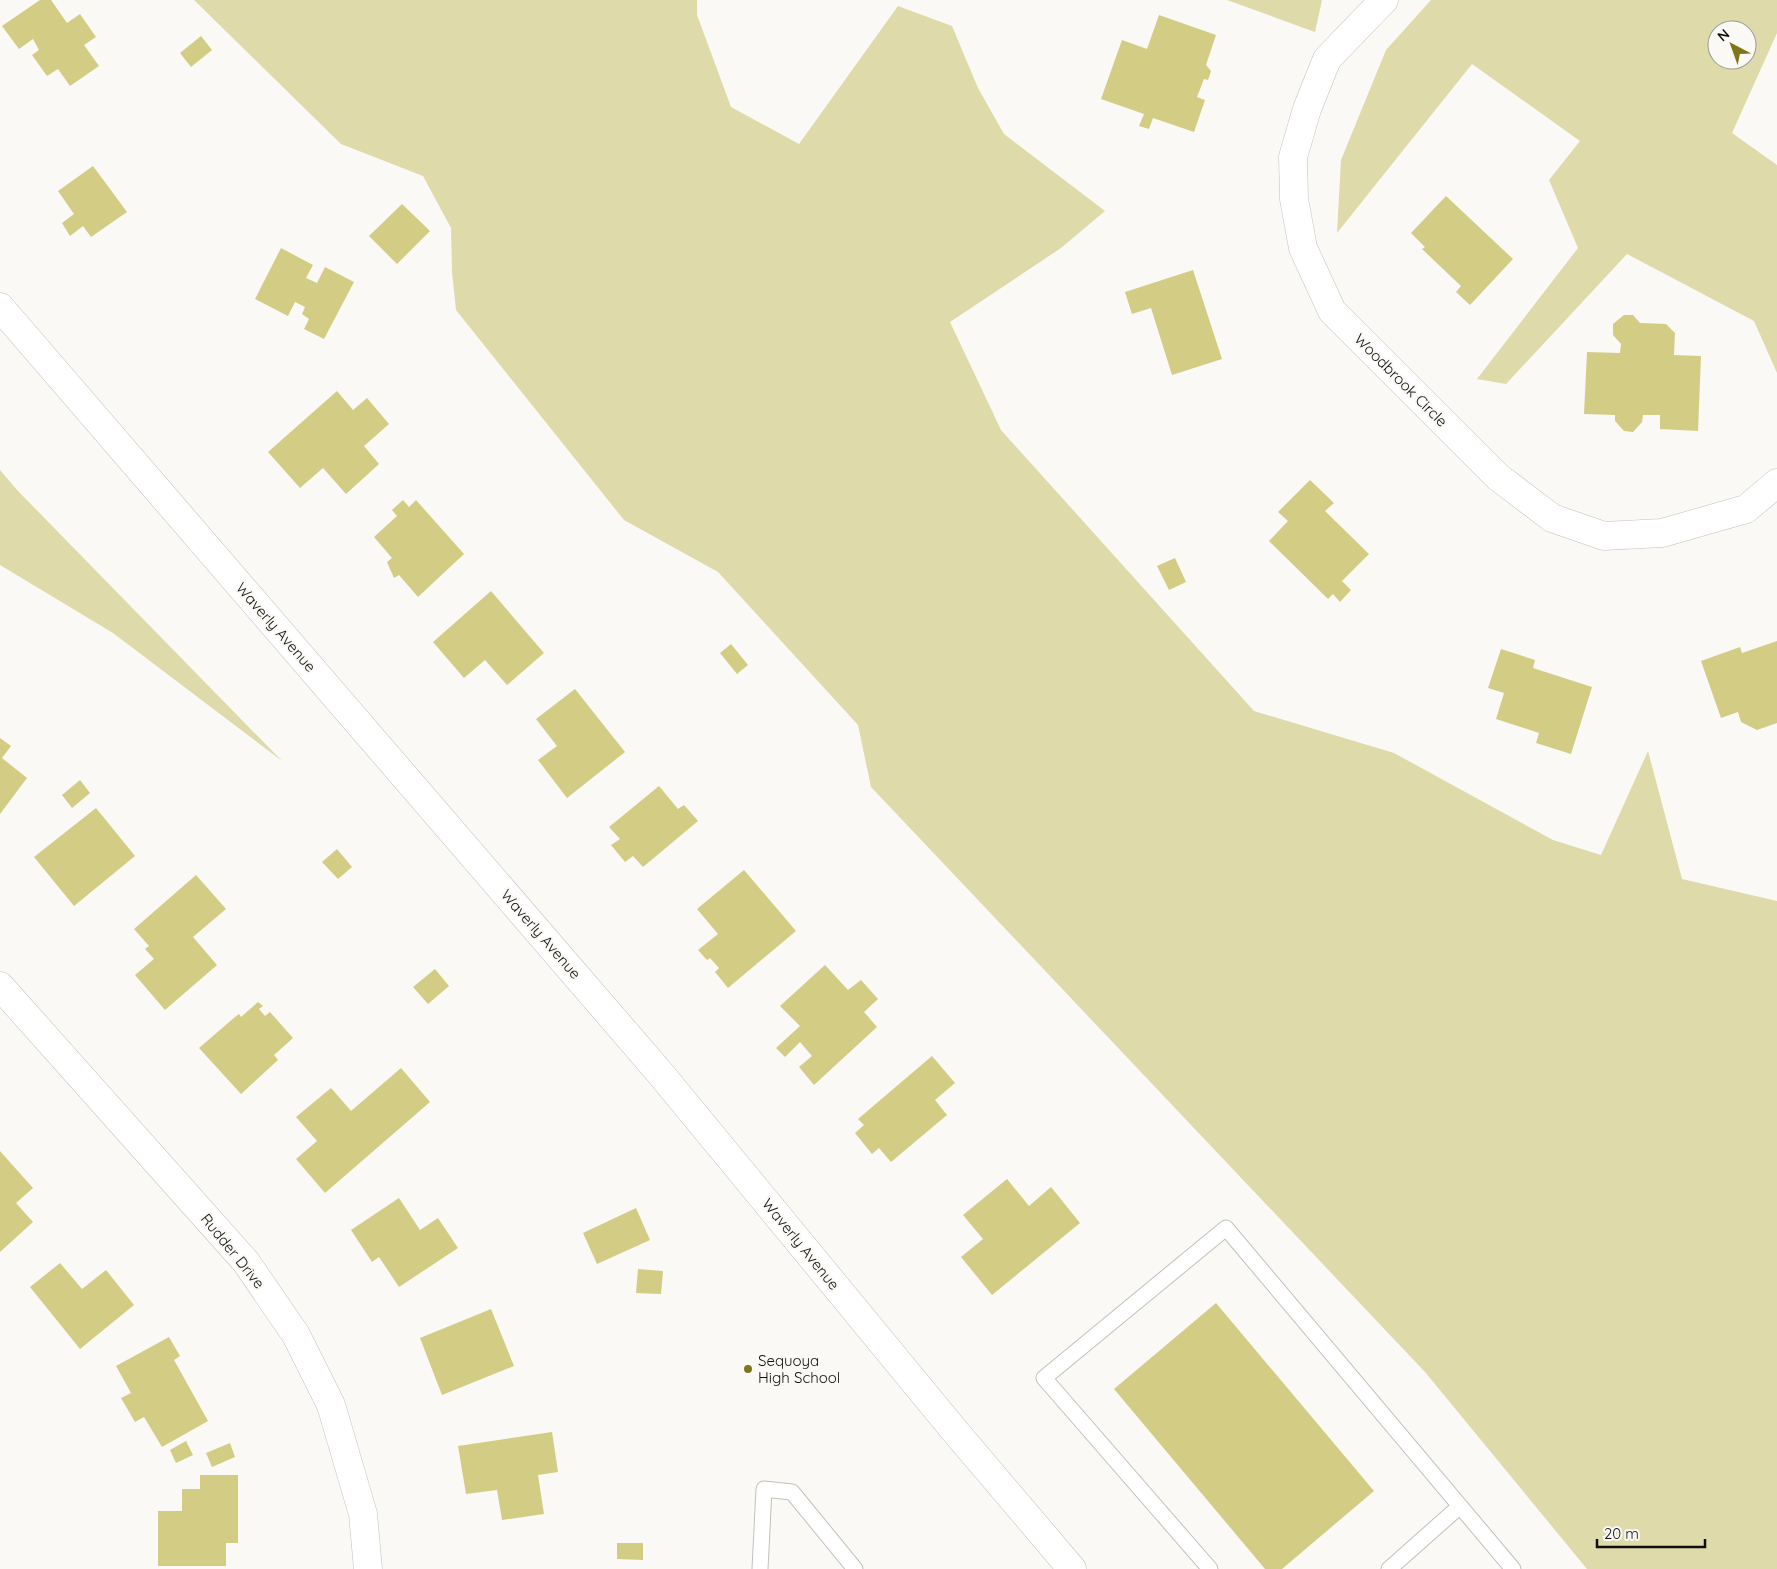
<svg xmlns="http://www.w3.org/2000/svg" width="1777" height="1569" font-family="Quicksand,sans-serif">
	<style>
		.green { fill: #dedaa9; fill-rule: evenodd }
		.building { fill: #d3cc84 }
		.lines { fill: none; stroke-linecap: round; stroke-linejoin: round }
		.lane-casing { stroke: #c1c0bc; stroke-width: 17 }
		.street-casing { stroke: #c1c0bc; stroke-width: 29 }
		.secondary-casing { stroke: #c1c0bc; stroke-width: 29 }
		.lane { stroke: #fff; stroke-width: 15 }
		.street { stroke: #fff; stroke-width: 28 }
		.secondary { stroke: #fff; stroke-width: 28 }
		.poi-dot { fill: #7f7619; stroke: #faf9f5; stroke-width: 2 }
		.labels { text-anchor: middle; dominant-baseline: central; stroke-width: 4.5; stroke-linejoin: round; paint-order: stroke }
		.street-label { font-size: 15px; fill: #0f0f0e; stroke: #faf9f5 }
		.poi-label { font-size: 15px; fill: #0f0f0e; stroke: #faf9f5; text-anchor: start }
	</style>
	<rect width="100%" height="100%" fill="#faf9f5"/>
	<!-- green -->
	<path class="green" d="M 194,0 L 697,0 L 697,15 L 731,107 L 799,144 L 898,6 L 952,26 L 978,88 L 1004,134 L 1105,211 L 1061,248 L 950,322 L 1001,430 L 1254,711 L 1394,753 L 1553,840 L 1601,855 L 1648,751 L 1682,879 L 1777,901 L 1777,1569 L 1587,1569 L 1425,1372 L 871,787 L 858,725 L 718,572 L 624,520 L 456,310 L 452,272 L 451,228 L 423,176 L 341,144 Z
		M 1227,0 L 1322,0 L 1315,32 Z
		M 1431,0 L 1777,0 L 1777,33 L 1732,133 L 1777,165 L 1777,373 L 1754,321 L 1627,254 L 1506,384 L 1477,379 L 1578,248 L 1549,180 L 1580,141 L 1472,64 L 1337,233 L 1341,160 L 1386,50 ZM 1717,30 L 1747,30 L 1747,60 L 1717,60 Z
		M 0,470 L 17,490 L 282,761 L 113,633 L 0,565 Z"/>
	<!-- building -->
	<path class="building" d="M 40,0 L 51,0 L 67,23 L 80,14 L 96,37 L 84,45 L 99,66 L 70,86 L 58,69 L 47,76 L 32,55 L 39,50 L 33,39 L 19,49 L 2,26 Z
		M 1159,15 L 1216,35 L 1206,65 L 1211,71 L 1208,80 L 1204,79 L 1197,97 L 1205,100 L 1194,132 L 1153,118 L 1149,129 L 1139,126 L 1144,114 L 1101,99 L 1122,40 L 1147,49 Z
		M 201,36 L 212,50 L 191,67 L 180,53 Z
		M 93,166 L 127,212 L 91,237 L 83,226 L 70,236 L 62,223 L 74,214 L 58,191 Z
		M 1446,196 L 1513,259 L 1470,305 L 1456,292 L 1461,286 L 1422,249 L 1425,247 L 1411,233 Z
		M 402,204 L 430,231 L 397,264 L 369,236 Z
		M 281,248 L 313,265 L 306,278 L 317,283 L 325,267 L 354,282 L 324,339 L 304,329 L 309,319 L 302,314 L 305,307 L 295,302 L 288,316 L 255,299 Z
		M 1193,270 L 1222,359 L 1172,375 L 1151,308 L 1132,314 L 1125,292 Z
		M 1624,315 L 1633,315 L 1640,323 L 1666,324 L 1675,333 L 1674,355 L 1701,356 L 1698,431 L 1660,429 L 1660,415 L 1643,415 L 1642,422 L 1633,432 L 1624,431 L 1615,421 L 1615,415 L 1584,414 L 1587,352 L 1620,353 L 1621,344 L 1613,335 L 1613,324 Z
		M 337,391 L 353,410 L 367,398 L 389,424 L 364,446 L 379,464 L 346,494 L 323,468 L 300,488 L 268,452 Z
		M 1310,480 L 1334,503 L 1325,511 L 1369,554 L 1342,581 L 1351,590 L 1340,602 L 1333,594 L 1328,599 L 1269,541 L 1288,521 L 1278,512 Z
		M 403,500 L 409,507 L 416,500 L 464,554 L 418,597 L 399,575 L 394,578 L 387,562 L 392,558 L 374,537 L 397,516 L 392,510 Z
		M 1175,558 L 1186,582 L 1169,590 L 1157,566 Z
		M 491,591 L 544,653 L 507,685 L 485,660 L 464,678 L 433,642 Z
		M 1777,641 L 1777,723 L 1757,730 L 1741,722 L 1738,712 L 1721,718 L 1701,661 L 1740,647 L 1742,653 Z
		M 731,644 L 748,665 L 737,674 L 720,653 Z
		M 1501,649 L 1535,660 L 1533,668 L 1592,687 L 1571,754 L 1536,743 L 1539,733 L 1496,719 L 1504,693 L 1488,688 Z
		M 575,689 L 625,752 L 567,798 L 538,760 L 557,746 L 536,719 Z
		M 0,738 L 11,746 L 2,758 L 27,778 L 0,814 Z
		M 80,780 L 90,793 L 72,808 L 62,795 Z
		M 659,786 L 678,809 L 684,805 L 698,821 L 643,867 L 633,856 L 625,862 L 611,845 L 620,839 L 609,827 Z
		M 96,808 L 135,856 L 74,906 L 34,857 Z
		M 337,849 L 352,867 L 338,879 L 322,862 Z
		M 744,870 L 796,931 L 728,988 L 715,972 L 719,968 L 710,958 L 707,960 L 698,950 L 718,934 L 697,909 Z
		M 196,875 L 226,909 L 193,937 L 217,965 L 165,1010 L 135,975 L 154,959 L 145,949 L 149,946 L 134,929 Z
		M 825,965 L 848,990 L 861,980 L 878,999 L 864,1012 L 877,1027 L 814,1085 L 799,1067 L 812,1056 L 800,1042 L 785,1057 L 776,1048 L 800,1026 L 780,1006 Z
		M 435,969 L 449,986 L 428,1004 L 413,987 Z
		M 258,1002 L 263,1006 L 259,1009 L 265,1016 L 270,1012 L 293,1038 L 274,1055 L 278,1060 L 241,1094 L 199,1048 L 235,1017 L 239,1014 L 241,1017 Z
		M 932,1056 L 955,1083 L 935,1100 L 947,1115 L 891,1162 L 879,1148 L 872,1154 L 855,1133 L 864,1125 L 858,1119 Z
		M 401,1068 L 430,1102 L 325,1193 L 296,1159 L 317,1141 L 296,1117 L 331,1088 L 351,1111 Z
		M 0,1151 L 33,1188 L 16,1203 L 33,1222 L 0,1252 Z
		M 1007,1179 L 1029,1206 L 1051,1187 L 1080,1223 L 992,1295 L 961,1257 L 983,1239 L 963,1215 Z
		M 399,1198 L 420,1230 L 438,1218 L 458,1248 L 399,1287 L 379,1257 L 372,1262 L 351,1230 Z
		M 636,1208 L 650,1240 L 597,1264 L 583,1233 Z
		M 60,1263 L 82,1289 L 106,1270 L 134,1305 L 80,1349 L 30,1287 Z
		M 638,1269 L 663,1271 L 661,1294 L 636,1293 Z
		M 1216,1303 L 1374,1491 L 1282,1569 L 1265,1569 L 1114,1389 Z
		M 491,1309 L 514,1366 L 442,1395 L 420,1338 Z
		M 169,1337 L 180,1356 L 174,1360 L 208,1421 L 162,1447 L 144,1417 L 135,1422 L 121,1398 L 131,1393 L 116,1366 Z
		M 552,1432 L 558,1472 L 538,1475 L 544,1514 L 502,1520 L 497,1490 L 466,1494 L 458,1446 Z
		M 186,1441 L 193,1455 L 176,1463 L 170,1450 Z
		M 230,1443 L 235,1457 L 212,1467 L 206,1453 Z
		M 200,1475 L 238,1475 L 238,1543 L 226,1543 L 226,1566 L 158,1566 L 158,1511 L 182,1511 L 182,1489 L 200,1489 Z
		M 617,1543 L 643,1543 L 643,1560 L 617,1559 Z"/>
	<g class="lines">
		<!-- lane casing -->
		<g class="lane-casing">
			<path id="lane" d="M 760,1569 L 764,1489 L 792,1492 L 855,1569
				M 1210,1569 L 1044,1378 L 1226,1228 L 1513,1569
				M 1389,1569 L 1460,1506"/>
		</g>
		<!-- street casing -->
		<g class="street-casing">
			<path id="street" d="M 1384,0 L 1327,59 L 1307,109 L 1293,157 L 1294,199 L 1303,248 L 1332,311 L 1498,477 L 1552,518 L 1604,536 L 1662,533 L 1746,509 L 1777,483
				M 0,986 L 246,1262 L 296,1335 L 331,1405 L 363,1514 L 368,1569"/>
		</g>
		<!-- secondary casing -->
		<g class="secondary-casing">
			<path id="secondary" d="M 0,307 L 660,1073 L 954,1430 L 1072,1569"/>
		</g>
		<!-- lane -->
		<use href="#lane" class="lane"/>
		<!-- street -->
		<use href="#street" class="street"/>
		<!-- secondary -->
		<use href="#secondary" class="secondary"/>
	</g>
	<!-- markers -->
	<circle class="poi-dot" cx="748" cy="1369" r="5"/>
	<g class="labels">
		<!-- street labels -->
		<g class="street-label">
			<text transform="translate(1401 380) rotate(45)">Woodbrook Circle</text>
			<text transform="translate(276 627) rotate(49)">Waverly Avenue</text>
			<text transform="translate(541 934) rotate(49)">Waverly Avenue</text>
			<text transform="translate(801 1244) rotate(51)">Waverly Avenue</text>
			<text transform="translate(233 1251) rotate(51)">Rudder Drive</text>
		</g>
		<!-- poi labels -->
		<g class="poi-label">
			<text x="758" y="1360">Sequoya<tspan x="758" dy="17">High School</tspan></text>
		</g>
	</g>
	<!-- north arrow -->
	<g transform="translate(1732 45) rotate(319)"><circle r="24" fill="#faf9f5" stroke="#9c9b99"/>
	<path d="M0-4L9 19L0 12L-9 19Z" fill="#7f7619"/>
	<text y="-8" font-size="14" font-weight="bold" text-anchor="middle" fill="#0f0f0e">N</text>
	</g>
	<!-- scale -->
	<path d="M1597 1539v8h108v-8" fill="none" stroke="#0f0f0e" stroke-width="2.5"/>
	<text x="1604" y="1539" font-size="15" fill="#0f0f0e" stroke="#faf9f5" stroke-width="4" paint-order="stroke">20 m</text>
</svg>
